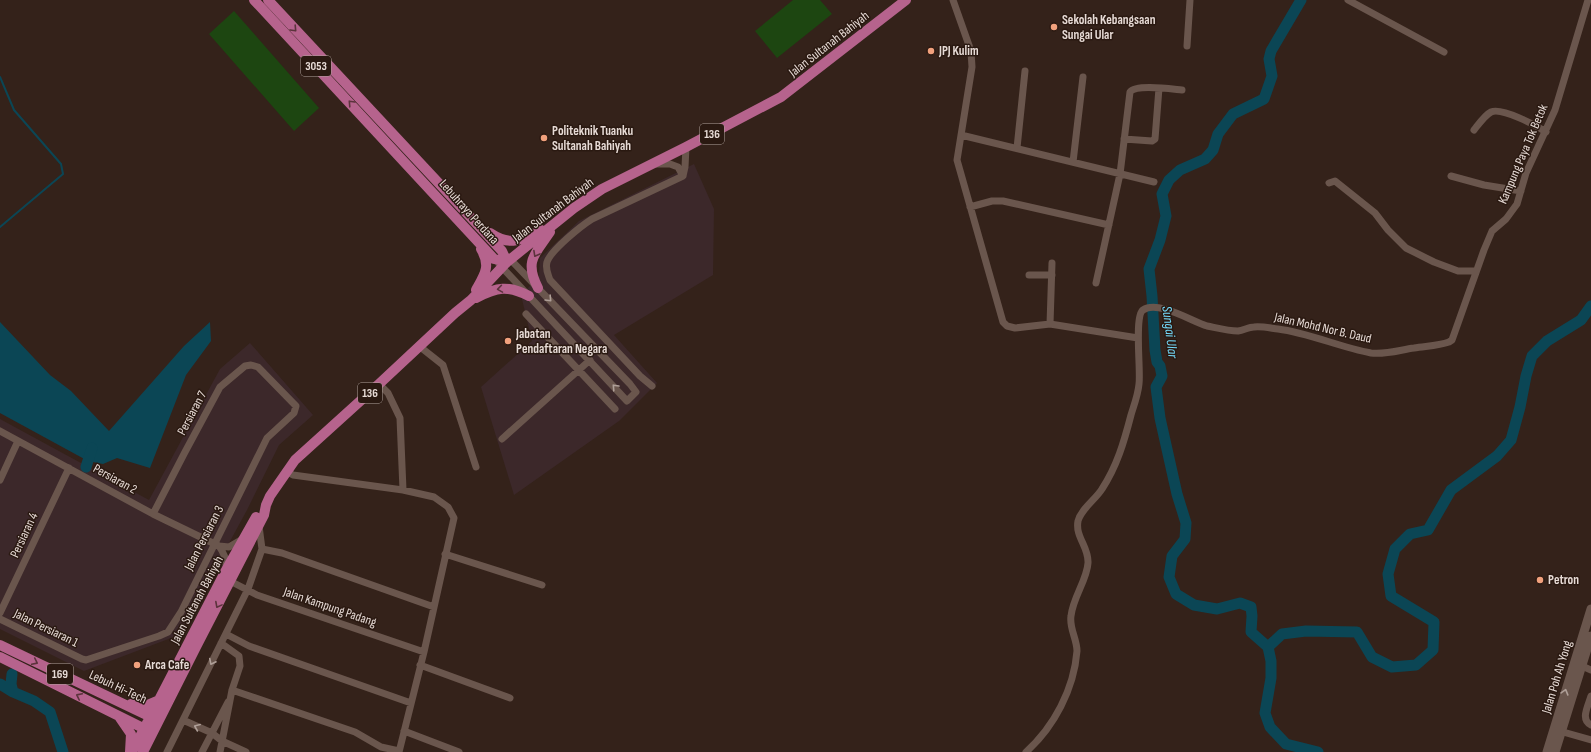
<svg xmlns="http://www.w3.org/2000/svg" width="1591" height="752" font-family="'Sofia Sans Condensed',sans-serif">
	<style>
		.commercial { fill: #3c282a }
		.green { fill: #1d4611 }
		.water { fill: #0b4655 }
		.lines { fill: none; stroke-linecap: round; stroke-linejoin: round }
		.stream { stroke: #0b4655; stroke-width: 2 }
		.river { stroke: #0b4655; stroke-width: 11 }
		.minor { stroke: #6a564d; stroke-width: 7 }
		.secondary { stroke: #6a564d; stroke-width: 9 }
		.primary { stroke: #b6638d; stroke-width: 10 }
		.oneway { stroke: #5b333c }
		.oneway2 { stroke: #af9f98 }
		.poi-dot { fill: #f1a17d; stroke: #2a1911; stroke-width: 1.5 }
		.labels { text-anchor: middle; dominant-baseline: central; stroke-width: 3; stroke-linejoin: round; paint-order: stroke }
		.shield { fill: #2a1911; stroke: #aea19b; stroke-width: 1 }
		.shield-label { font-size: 12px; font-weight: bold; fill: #e7dbd6 }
		.poi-label { font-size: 13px; font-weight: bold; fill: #e7dbd6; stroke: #2a1911; text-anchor: start }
		.street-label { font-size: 13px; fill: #e7dbd6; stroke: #2a1911 }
		.water-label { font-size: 14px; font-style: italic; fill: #75ddfe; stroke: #2a1911 }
	</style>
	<rect width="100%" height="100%" fill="#34221a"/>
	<!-- commercial -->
	<path class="commercial" d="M 694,164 L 714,209 L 713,275 L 614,335 L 657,383 L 619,421 L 514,495 L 481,387 L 532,341 L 521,295 L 539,277 L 540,258 L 579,221 Z
		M 250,343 L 313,415 L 279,445 L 247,510 L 179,635 L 84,671 L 0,629 L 0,419 L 149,500 L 220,369 Z"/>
	<!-- green -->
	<path class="green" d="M 793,0 L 820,0 L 832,14 L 777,58 L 755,31 Z
		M 234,11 L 319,108 L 294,131 L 209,34 Z"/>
	<!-- water -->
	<path class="water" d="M 0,322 L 50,375 L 71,391 L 109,431 L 184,346 L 210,322 L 211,341 L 186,375 L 150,468 L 117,458 L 103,464 L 88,461 L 0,413 Z"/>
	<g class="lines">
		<!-- stream -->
		<path class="stream" d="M 0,77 L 14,110 L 61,164 L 63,174 L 0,227"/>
		<!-- river -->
		<path class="river" d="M 86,467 L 92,448
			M 1268,647 L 1251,632 L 1252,616 L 1251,607 L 1240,603 L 1217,609 L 1194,605 L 1176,594 L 1169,577 L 1172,556 L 1185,539 L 1186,523 L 1177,494 L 1160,418 L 1156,387 L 1162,376 L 1160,366 L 1157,362 L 1155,350 L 1152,296 L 1149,269 L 1160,240 L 1166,216 L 1162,194 L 1169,180 L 1180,170 L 1205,159 L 1213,150 L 1218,134 L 1233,114 L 1264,99 L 1272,76 L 1269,59 L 1271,51 L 1301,0
			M 1268,647 L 1282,634 L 1306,631 L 1357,632 L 1372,657 L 1392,667 L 1416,665 L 1433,650 L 1434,622 L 1391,596 L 1388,574 L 1395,549 L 1410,534 L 1428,530 L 1451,490 L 1497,456 L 1511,440 L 1520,407 L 1526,376 L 1532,356 L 1547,341 L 1581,320 L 1591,306
			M 1268,647 L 1271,661 L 1271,678 L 1265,713 L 1270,727 L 1286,744 L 1318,752
			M 12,674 L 11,684 L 13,692
			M 0,684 L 13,692 L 34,701 L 50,712 L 63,752"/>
		<!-- minor -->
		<path class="minor" d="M 953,0 L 971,51 L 972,67 L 957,160 L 1003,322 L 1007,326 L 1015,328 L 1050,324 L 1138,338
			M 1348,0 L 1444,52
			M 1187,46 L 1190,0
			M 1474,130 C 1478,125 1485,115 1491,112 C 1502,107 1537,126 1546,132
			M 961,135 L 1154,182
			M 1124,139 L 1152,141 L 1155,139 L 1159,88
			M 1017,148 L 1025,71
			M 1073,162 L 1083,77
			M 656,164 L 670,164 L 678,167 L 683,176 L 685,167 L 686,147
			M 1451,176 L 1484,185 L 1521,191
			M 1329,183 L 1335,181 L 1375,213 L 1388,230 L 1406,248 L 1434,262 L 1458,271 L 1476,271
			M 970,207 L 992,201 L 1003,201 L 1109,225
			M 499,264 L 627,401 L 636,392 L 630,384 L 508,257
			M 1029,275 L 1052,275
			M 1096,283 L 1120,174 L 1130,92 C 1136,84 1171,89 1182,90
			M 526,314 L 615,409
			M 1050,324 L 1052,263
			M 419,346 L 443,365 L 476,467
			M 379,384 L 388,393 L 400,418 L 403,490
			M 652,386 L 640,376 L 550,280 C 548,274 545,269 547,262 C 551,250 581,226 592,219 L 683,176
			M 0,431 L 153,514 L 219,546 L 229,547 L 241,540
			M 502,439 L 590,360
			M 286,471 L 293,475 L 403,490 L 434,497 L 448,507 L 454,518 L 424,652 L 399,752
			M 0,480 L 18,441
			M 259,526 L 262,549
			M 219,546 C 224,553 227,559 226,568
			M 445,554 L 542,585
			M 230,581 L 257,595 L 424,652
			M 0,613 L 69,468
			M 0,619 L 82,659 L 86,660 L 159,636 L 168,632 L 181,612 L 267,438 L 294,413 L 296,406 L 258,367 L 251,365 L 245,366 L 220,387 L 185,452 L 153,514
			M 226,634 L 249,646 L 411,703
			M 420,665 L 510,698
			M 1582,666 L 1591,670
			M 232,690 L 355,732 L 381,747 L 399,751
			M 1591,696 C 1588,706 1580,720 1591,725
			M 183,720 L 212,733 L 222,741 L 246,752
			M 1556,730 L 1591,740
			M 404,731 L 459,752
			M 167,752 L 248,589 L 262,549 L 282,553 L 434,607
			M 202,752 L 228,702
			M 220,752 L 232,690 L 240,666 L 239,656 L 221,643
			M 1026,752 C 1054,727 1074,689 1077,651 C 1077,639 1069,628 1071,616 C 1073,597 1087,580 1088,563 C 1089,547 1075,537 1078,521 C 1081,509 1096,499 1102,489 C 1117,466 1124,442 1131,415 C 1134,405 1138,395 1139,384 C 1141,371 1134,316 1143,310 C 1158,300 1191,321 1207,326 C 1217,328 1228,331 1238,331 C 1244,330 1249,327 1254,327 C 1261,326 1270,328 1278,329 C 1309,333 1339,347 1371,353 C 1385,355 1400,350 1414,348 C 1426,346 1438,346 1449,342 L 1452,340 L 1484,250 L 1492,231 L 1506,219 L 1517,204 L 1526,173 L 1555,110 L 1588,0"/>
		<!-- secondary -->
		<path class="secondary" d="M 1547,752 L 1591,609
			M 1555,752 L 1591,636"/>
		<!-- primary -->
		<path class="primary" d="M 254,0 L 494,259 L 507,262
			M 268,0 L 502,251 L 507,262
			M 490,233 C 511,247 520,240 541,230
			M 538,288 C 524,261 535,254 550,232
			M 476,290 C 485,274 491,266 481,249
			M 476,298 C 497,287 508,285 529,296
			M 0,645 L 155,719
			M 0,657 L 149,731
			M 131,704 L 145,706 L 159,700
			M 120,718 L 131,734 L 130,752
			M 132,752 L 225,572 L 256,517
			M 143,752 L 196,647 L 264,515 L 266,505 L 270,496 L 295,460 L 379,384 L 455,313 L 471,300 L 507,262 L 574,208 L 602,189 L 686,147 L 781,97 L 906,0"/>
	</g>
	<!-- one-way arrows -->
	<defs><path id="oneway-chevron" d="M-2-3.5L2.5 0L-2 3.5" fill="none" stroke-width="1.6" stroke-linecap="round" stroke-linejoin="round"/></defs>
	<g class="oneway">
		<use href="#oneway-chevron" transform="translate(294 29) rotate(47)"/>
		<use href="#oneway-chevron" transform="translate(351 103) rotate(-133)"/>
		<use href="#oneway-chevron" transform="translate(536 254) rotate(119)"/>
		<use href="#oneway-chevron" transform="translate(500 289) rotate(171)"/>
		<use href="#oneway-chevron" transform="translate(218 605) rotate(118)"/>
		<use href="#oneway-chevron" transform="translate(35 662) rotate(26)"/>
		<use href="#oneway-chevron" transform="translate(79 696) rotate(-154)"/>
	</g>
	<g class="oneway2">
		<use href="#oneway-chevron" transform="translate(549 299) rotate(46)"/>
		<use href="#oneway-chevron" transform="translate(615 387) rotate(-133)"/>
		<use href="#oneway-chevron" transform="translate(212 662) rotate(117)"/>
		<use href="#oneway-chevron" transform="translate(1565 692) rotate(-74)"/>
		<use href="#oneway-chevron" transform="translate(197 727) rotate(-157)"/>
	</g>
	<!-- markers -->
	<g class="poi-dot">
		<circle cx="1054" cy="27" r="4"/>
		<circle cx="931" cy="51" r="4"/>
		<circle cx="544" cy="138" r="4"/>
		<circle cx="508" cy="341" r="4"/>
		<circle cx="1540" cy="580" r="4"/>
		<circle cx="137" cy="665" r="4"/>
	</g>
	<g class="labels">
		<!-- shield labels -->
		<g class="shield">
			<rect x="301" y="56" width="30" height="20" rx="3"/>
			<rect x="700" y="124" width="24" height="20" rx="3"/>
			<rect x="358" y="383" width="24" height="20" rx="3"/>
			<rect x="47" y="664" width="26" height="20" rx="3"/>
		</g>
		<g class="shield-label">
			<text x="316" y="66">3053</text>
			<text x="712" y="134">136</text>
			<text x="370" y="393">136</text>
			<text x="60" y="674">169</text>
		</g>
		<!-- poi labels -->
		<g class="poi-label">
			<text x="1062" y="20">Sekolah Kebangsaan<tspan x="1062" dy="15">Sungai Ular</tspan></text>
			<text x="939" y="51">JPJ Kulim</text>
			<text x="552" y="131">Politeknik Tuanku<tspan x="552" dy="15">Sultanah Bahiyah</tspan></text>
			<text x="516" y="334">Jabatan<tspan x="516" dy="15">Pendaftaran Negara</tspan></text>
			<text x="1548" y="580">Petron</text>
			<text x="145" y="665">Arca Cafe</text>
		</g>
		<!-- street labels -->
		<g class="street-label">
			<text transform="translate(829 44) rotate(-38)">Jalan Sultanah Bahiyah</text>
			<text transform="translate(1523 154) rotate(-67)">Kampung Paya Tok Betok</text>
			<text transform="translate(553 210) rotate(-37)">Jalan Sultanah Bahiyah</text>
			<text transform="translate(469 212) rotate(48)">Lebuhraya Perdana</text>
			<text transform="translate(1323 328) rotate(13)">Jalan Mohd Nor B. Daud</text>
			<text transform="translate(192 413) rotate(-62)">Persiaran 7</text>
			<text transform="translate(115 479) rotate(29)">Persiaran 2</text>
			<text transform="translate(24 535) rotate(-65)">Persiaran 4</text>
			<text transform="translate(204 538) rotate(-63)">Jalan Persiaran 3</text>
			<text transform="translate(197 600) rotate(-62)">Jalan Sultanah Bahiyah</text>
			<text transform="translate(330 607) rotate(19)">Jalan Kampung Padang</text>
			<text transform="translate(46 628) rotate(26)">Jalan Persiaran 1</text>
			<text transform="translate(1557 677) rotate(-73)">Jalan Poh Ah Yong</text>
			<text transform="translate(118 687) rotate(25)">Lebuh Hi-Tech</text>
		</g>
		<!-- water labels -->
		<g class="water-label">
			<text transform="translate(1170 332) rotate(83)">Sungai Ular</text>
		</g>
	</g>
</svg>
